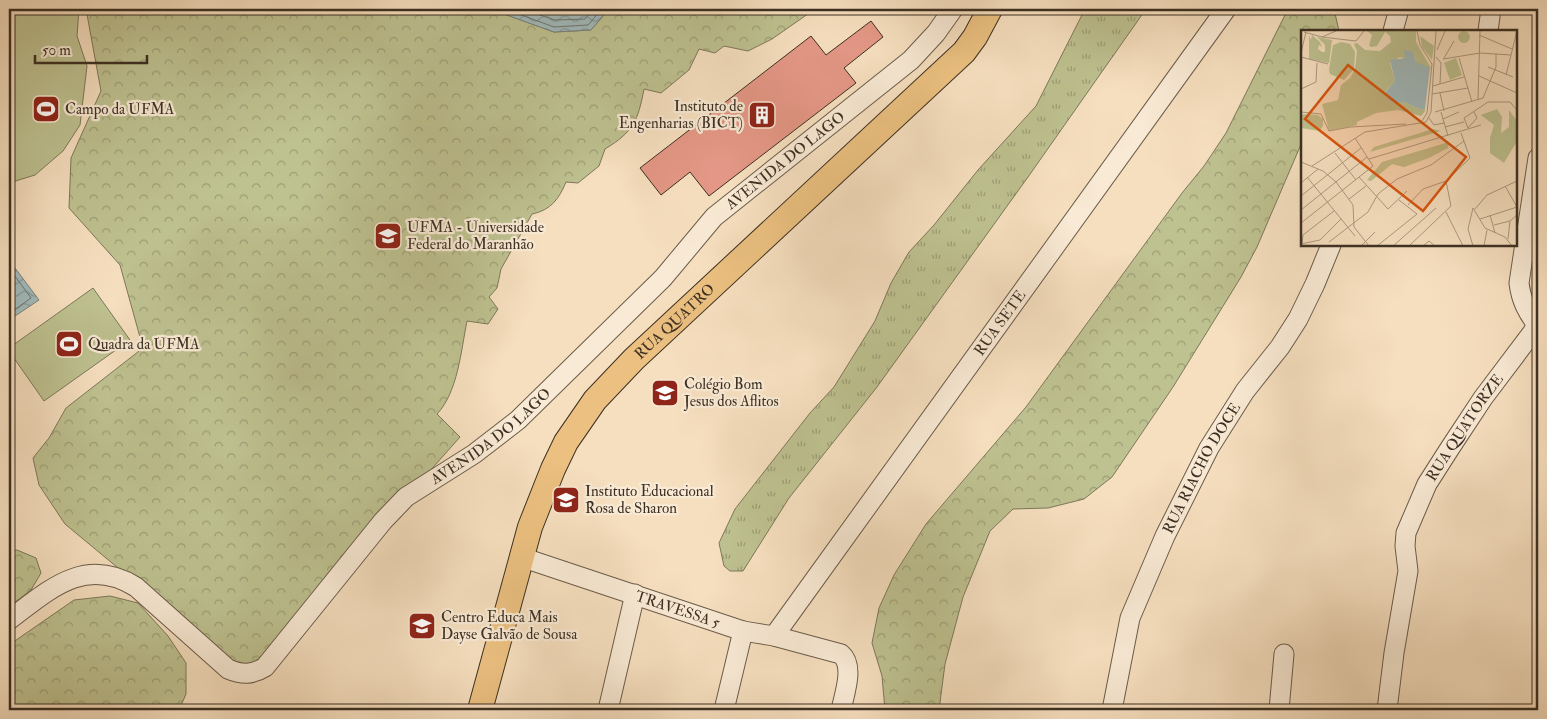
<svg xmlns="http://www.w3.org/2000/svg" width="1547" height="719" font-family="'IM FELL Double Pica',serif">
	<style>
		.grass { fill: url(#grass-tufts); stroke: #7d785a }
		.forest { fill: url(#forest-crowns); stroke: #7d785a }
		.pitch { fill: #bec190; stroke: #7d785a }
		.water { fill: url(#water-waves); stroke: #79837f }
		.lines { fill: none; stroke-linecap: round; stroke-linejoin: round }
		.shore { stroke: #6e7570; stroke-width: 1 }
		.building { fill: #e49786; stroke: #3c3023 }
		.minor-casing { stroke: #6a5c4a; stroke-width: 21 }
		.major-casing { stroke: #3c3023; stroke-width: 26 }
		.minor { stroke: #f9ead5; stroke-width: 19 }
		.major { stroke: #ebc080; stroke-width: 24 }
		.labels { text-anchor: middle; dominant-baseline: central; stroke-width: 4.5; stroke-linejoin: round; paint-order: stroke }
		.poi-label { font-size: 15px; fill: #3c3023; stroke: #f9ead5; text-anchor: start }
		.street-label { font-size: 15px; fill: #3c3023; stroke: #f9ead5 }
		.inset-road { fill: none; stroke: #ac9981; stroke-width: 1 }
		.view { fill: #d7550e; fill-opacity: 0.15; stroke: #d7550e; stroke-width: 2.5 }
		.inset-edge { fill: none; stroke: #3c3023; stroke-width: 2.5 }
	</style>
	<defs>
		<pattern id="grass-tufts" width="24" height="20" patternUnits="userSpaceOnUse" patternTransform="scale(1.25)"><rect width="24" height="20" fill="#bec190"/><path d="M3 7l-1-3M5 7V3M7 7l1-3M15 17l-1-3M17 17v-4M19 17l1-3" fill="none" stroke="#9c9d75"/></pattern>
		<pattern id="forest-crowns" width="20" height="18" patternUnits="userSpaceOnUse" patternTransform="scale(1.25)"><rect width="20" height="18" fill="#bec190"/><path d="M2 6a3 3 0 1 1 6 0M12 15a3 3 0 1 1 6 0" fill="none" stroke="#9c9d75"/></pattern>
		<pattern id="water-waves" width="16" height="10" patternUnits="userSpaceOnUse" patternTransform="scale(1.25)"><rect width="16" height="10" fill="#a1babc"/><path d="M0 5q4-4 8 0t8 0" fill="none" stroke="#849898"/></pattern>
	</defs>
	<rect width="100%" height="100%" fill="#f6dfbf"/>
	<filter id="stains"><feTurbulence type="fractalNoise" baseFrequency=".004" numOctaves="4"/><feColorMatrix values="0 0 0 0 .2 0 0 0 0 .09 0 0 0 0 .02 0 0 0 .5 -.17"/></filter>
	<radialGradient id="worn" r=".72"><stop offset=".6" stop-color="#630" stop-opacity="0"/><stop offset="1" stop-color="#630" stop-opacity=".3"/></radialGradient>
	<!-- grass -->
	<path class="grass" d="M 1085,9 L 1146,9 L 1028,177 L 877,387 L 789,498 L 743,571 L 730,571 L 724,566 L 719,543 L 735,509 L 810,413 L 834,387 L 875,321 L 891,283 L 909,252 L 934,225 L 978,170 L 1036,106 Z"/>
	<!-- forest -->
	<path class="forest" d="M 86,9 L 480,9 L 482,12 L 504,14 L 554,32 L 591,30 L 609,9 L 815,9 L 772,39 L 748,51 L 724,46 L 715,53 L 699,49 L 689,70 L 661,93 L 644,89 C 638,121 633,132 605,149 L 599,166 L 578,183 L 566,182 C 559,199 551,210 532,214 L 501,269 L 497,288 L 489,297 L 498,309 L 488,324 L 467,321 C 461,350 458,392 437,414 L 460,437 L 261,661 L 251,667 L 235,665 L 65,524 L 39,485 L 33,458 L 49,438 L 66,408 L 143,348 L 120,265 L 69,208 L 71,158 L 101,91 Z
		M 1288,9 L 1334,9 L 1339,31 L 1302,31 L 1302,142 L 1257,247 L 1241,277 L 1173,387 L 1112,477 L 1084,499 L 1048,508 L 1013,509 L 990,531 L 963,597 L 945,664 L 939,710 L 885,710 L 882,676 L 872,643 L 879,608 L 894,575 L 926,524 L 1026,407 L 1182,193 L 1204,166 L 1226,133 Z
		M 17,550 L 36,558 L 41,573 L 31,590 L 9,607 L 9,551 Z
		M 110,596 L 138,603 L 168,636 L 186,663 L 186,694 L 179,710 L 9,710 L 9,645 L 74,600 Z"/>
	<!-- pitch -->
	<path class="pitch" d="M 9,9 L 79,9 L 77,36 L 87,66 L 80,125 L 63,151 L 35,175 L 9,183 Z
		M 93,288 L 130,340 L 44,401 L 9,351 L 9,348 Z"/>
	<!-- water -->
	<path class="water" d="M 480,9 L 609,9 L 591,30 L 554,32 L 504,14 L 482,12 Z
		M 9,260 L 39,300 L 9,320 Z"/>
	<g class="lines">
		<!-- shore -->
		<path class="shore" d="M 505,9 L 554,27 L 588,25 L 602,9
			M 522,9 L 555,20 L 585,19 L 594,9
			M 9,268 L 31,298 L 9,314"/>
	</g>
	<!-- building -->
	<path class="building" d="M 871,21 L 883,37 L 844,68 L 856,83 L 709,196 L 690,172 L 661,195 L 640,168 L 811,36 L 826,55 Z"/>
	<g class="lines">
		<!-- minor casing -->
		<g class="minor-casing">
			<g id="minor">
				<path d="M 1393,31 L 1399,9"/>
				<path d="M 1488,31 L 1491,9"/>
				<path d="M 1538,158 L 1519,283 C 1521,300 1527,312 1538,326"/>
				<path id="s1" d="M 521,557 L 743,631 L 774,636 L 841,654 C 855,666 844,695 841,710"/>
				<path id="s2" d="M 9,620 C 49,590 85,555 136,587 L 228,669 C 242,675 252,675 265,667 L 383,521 L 406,497 L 474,454 L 518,420 L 663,278 L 714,217 L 911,60 L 936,33 L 953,9"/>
				<path id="s3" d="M 774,636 L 1226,9"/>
				<path d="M 608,710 L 635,594"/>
				<path d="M 724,710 L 743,631"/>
				<path id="s4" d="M 1112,710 L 1130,618 L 1165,536 L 1209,448 L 1245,391 L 1280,347 L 1298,319 L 1315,284 L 1331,245"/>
				<path d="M 1279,710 L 1284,654"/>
				<path id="s5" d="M 1387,710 L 1394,653 L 1408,571 L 1405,546 L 1406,533 L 1427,484 L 1450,448 L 1483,398 L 1538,325"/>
			</g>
		</g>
		<!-- major casing -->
		<g class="major-casing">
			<g id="major">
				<path id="s6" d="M 480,710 L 530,527 L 553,469 L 566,442 L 595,400 L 634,359 L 964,52 L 975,37 L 990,9"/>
			</g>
		</g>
		<!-- minor -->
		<use href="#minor" class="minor"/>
		<!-- major -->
		<use href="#major" class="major"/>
	</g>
	<!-- icons -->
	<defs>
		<g id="stadium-square" transform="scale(1.4375)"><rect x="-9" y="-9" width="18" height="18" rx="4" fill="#8f2418" stroke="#f9ead5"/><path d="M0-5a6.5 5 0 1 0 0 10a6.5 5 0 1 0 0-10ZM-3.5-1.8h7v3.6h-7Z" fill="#fff"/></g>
		<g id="building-square" transform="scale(1.4375)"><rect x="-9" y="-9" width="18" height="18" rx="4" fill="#8f2418" stroke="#f9ead5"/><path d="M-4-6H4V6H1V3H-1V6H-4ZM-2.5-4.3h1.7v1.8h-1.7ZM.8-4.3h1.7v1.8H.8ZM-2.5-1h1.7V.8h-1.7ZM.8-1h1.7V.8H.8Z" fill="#fff"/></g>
		<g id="university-square" transform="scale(1.4375)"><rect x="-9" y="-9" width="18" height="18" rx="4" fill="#8f2418" stroke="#f9ead5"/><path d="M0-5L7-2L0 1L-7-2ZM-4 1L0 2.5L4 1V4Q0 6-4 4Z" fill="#fff"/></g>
		<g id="school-square" transform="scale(1.4375)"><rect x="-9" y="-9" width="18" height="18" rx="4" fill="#8f2418" stroke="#f9ead5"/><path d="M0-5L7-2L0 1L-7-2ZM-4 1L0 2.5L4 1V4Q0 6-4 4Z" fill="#fff"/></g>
	</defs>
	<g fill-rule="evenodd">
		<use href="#stadium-square" x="46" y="109"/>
		<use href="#building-square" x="762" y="115"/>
		<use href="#university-square" x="388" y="236"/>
		<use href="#stadium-square" x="69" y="344"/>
		<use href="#school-square" x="665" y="393"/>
		<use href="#school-square" x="566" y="500"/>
		<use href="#school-square" x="422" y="626"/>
	</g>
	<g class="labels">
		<!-- poi labels -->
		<g class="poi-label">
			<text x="743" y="106" text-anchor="end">Instituto de<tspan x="743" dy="17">Engenharias (BICT)</tspan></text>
			<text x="65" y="109">Campo da UFMA</text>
			<text x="407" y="227">UFMA - Universidade<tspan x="407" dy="17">Federal do Maranhão</tspan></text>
			<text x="88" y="344">Quadra da UFMA</text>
			<text x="684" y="384">Colégio Bom<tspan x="684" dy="17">Jesus dos Aflitos</tspan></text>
			<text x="585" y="491">Instituto Educacional<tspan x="585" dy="17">Rosa de Sharon</tspan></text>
			<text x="441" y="617">Centro Educa Mais<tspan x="441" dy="17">Dayse Galvão de Sousa</tspan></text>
		</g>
		<!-- street labels -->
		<g class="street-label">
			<text stroke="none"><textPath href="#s2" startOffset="1035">AVENIDA DO LAGO</textPath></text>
			<text stroke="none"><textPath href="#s6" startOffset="445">RUA QUATRO</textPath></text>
			<text stroke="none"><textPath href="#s3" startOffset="386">RUA SETE</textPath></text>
			<text stroke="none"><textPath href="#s5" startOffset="300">RUA QUATORZE</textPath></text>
			<text stroke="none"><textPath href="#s2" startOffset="630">AVENIDA DO LAGO</textPath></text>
			<text stroke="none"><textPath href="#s4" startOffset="260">RUA RIACHO DOCE</textPath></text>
			<text stroke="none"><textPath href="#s1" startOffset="165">TRAVESSA 5</textPath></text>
		</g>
	</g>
	<!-- overview -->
	<g transform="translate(1301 30)">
		<rect width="216" height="216" fill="#f6dfbf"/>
		<path d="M 8,5 L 10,10 L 11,5 L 19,12 L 21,17 L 18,15 L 17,19 L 21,22 L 24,22 L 24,15 L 16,7 L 31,10 L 28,33 L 8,29 ZM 196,79 L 201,87 L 200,103 L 208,97 L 208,80 L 216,91 L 216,111 L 203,133 L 189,123 L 189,108 L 193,95 L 180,85 ZM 132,99 L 140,101 L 69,122 L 73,117 Z" fill="#bec190"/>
		<path d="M157 7a6 6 0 1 1 12 0a6 6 0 1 1-12 0ZM 66,1 L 115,1 L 115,12 L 130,38 L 124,39 L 115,32 L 112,22 L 104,29 L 99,27 L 89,33 L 94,51 L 83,63 L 90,72 L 103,72 L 121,80 L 124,78 L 124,81 L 120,86 L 97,80 L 75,83 L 56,92 L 56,95 L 28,101 L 21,74 L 37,70 L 40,55 L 49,48 L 54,39 L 56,21 L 53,14 L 56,13 L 64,20 L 79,21 L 90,12 L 89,6 L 84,2 L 76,16 L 71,17 L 68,16 L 71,5 ZM 119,6 L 133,16 L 131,30 L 121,17 ZM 0,84 L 17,85 L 22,89 L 22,96 L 18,101 L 0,98 ZM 148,112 L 147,118 L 128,128 L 103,137 L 91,134 L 70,151 L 66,150 L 81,132 Z" fill="#bec190"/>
		<path d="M 40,12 L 49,14 L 54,22 L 53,39 L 43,50 L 29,44 L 28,40 L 32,15 ZM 155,28 L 161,45 L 149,50 L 143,33 Z" fill="#bec190"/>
		<path d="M 102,20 L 112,22 L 115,32 L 129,38 L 124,78 L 121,80 L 103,72 L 90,72 L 83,64 L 94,51 L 89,30 L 105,28 Z" fill="#a1babc"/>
		<path class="inset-road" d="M 116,1 L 119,15 L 131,34 L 126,83 L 121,91M 3,2 L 21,7 L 35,1M 178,5 L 211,19M 21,7 L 55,11 L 63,1M 136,20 L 144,1M 0,23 L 5,2M 0,27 L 27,34M 135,27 L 140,33 L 139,54M 143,28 L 153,11M 158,28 L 171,72M 142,29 L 179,23 L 210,25M 187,37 L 212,47M 205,45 L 216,1M 178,46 L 216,63M 132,56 L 163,47M 0,59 L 15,52 L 16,33M 139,63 L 143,81M 131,64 L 167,58M 177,69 L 179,1M 0,82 L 20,84 L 28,101 L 49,97 L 105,94M 134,82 L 182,68 L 195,37 L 195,24M 140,82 L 147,106M 128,88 L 133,95 L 143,93M 142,89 L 158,82M 144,97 L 163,92M 167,98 L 163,88 L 187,72 L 209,72 L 215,79M 167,98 L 176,88 L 173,82M 34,123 L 55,150M 68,129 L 180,95M 0,132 L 22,141 L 35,152 L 52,175 L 53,197 L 68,216M 11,136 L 64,102 L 125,92 L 130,82 L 135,1M 6,147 L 54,206M 58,147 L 87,179 L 106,161M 0,153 L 17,139M 204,156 L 216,177M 0,166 L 60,118M 48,169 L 65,156M 107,175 L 122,159 L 145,151 L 169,128 L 160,103M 174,179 L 186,165 L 216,151M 0,180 L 66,127M 145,182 L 162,216M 189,185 L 194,203M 179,189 L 216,177M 0,193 L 72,136 L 54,108M 193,195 L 209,191M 207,209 L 209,191 L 216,185M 28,212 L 67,182 L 77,164 L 96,149 L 130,135 L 163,111M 0,214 L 19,210 L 40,189M 1,214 L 2,205 L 33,181M 60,216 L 74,202M 76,216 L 116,184 L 98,170M 92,216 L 135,178M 108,216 L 150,176 L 145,151M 122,216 L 128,211 L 134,216M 172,216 L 167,199 L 172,178 L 184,198 L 204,207 L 211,216M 183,216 L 186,200"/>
		<path class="view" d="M 47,35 L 165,127 L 122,181 L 4,89 Z"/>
		<rect width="216" height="216" class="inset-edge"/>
	</g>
	<!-- margin -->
	<rect width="1547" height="719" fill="none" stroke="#f6dfbf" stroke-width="30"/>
	<rect x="10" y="10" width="1527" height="699" fill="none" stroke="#3c3023" stroke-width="2.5"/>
	<rect x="15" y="15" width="1517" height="689" fill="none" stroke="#3c3023"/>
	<!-- scale -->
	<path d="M35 55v8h112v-8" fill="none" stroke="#3c3023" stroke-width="2.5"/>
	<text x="42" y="55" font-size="15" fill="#3c3023" stroke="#f9ead5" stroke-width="4" paint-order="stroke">50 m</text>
	<rect width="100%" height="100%" filter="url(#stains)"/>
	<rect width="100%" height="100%" fill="url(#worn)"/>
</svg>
